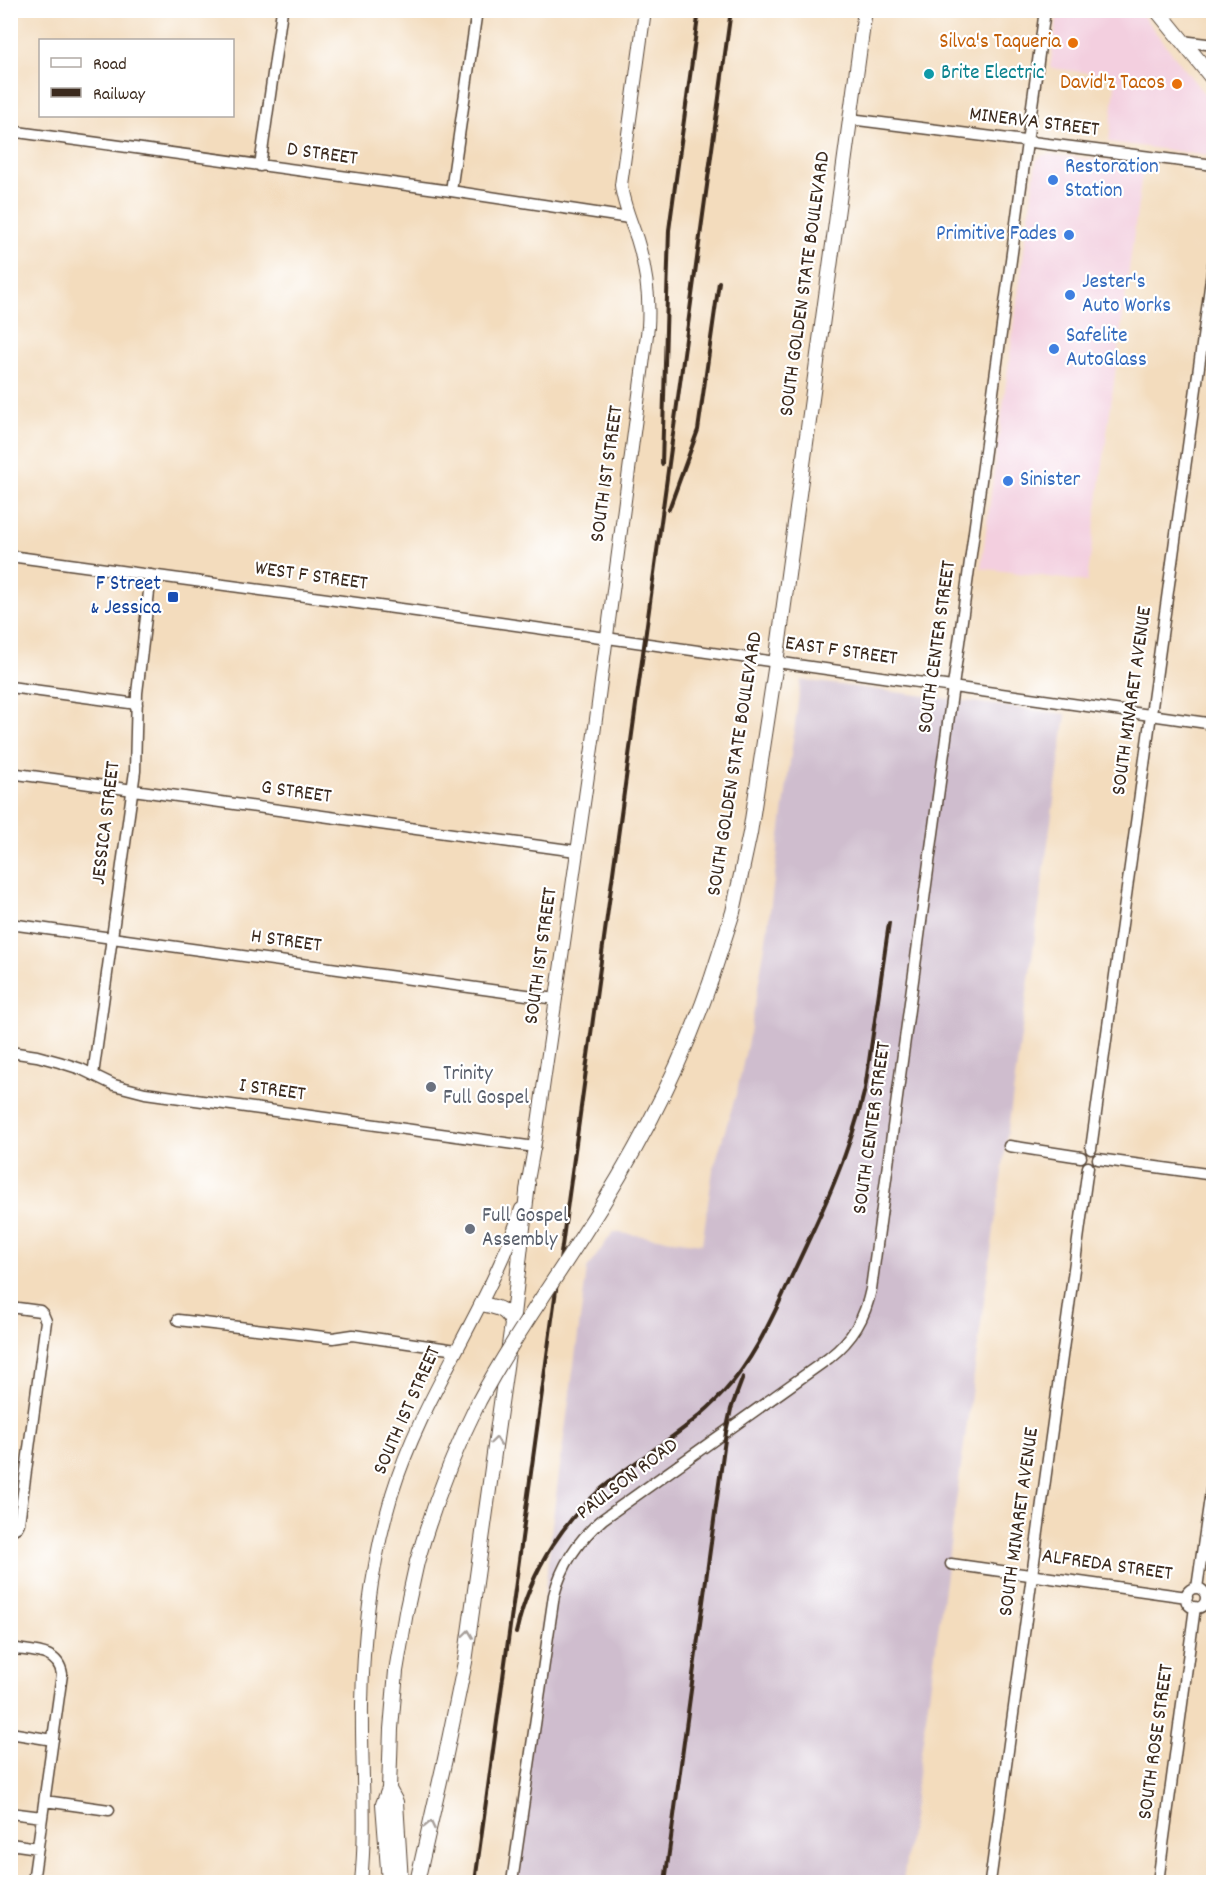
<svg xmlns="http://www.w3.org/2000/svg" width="1224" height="1893" font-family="Dekko,sans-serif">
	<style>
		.built { fill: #f3cfdf }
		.industrial { fill: #cfbdce }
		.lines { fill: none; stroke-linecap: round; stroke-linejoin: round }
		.minor-casing { stroke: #574536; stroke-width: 13 }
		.tertiary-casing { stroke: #574536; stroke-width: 14 }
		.secondary-casing { stroke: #574536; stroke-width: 16 }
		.primary-casing { stroke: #574536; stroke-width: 17 }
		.minor { stroke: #fff; stroke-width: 10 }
		.tertiary { stroke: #fff; stroke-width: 12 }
		.secondary { stroke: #fff; stroke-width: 14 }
		.primary { stroke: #fff; stroke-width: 15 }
		.rail { stroke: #3b2a1e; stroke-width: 4 }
		.secondary-bridge-casing { stroke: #574536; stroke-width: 16; stroke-linecap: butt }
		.secondary-bridge { stroke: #fff; stroke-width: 14 }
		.oneway { stroke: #a79f9a }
		.food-dot { fill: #e8710a; stroke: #fff; stroke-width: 2 }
		.culture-dot { fill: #0f9aa8; stroke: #fff; stroke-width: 2 }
		.shop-dot { fill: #3f7fe0; stroke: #fff; stroke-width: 2 }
		.transit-dot { fill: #1a4fb4; stroke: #fff; stroke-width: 2 }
		.worship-dot { fill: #6b7280; stroke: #fff; stroke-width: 2 }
		.labels { text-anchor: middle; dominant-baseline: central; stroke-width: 4.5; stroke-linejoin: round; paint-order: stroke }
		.food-label { font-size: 21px; fill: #c56008; stroke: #fff; text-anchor: end }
		.culture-label { font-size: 21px; fill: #0d838f; stroke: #fff; text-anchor: start }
		.street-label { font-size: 21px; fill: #3b2a1e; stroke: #fff }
		.shop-label { font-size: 21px; fill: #366cbe; stroke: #fff; text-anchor: start }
		.transit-label { font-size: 21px; fill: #164399; stroke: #fff; text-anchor: end }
		.worship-label { font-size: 21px; fill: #5b616d; stroke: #fff; text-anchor: start }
	</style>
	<rect width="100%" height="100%" fill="#fff"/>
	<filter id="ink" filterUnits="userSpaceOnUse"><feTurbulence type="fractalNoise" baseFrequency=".0167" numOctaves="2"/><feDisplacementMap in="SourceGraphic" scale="12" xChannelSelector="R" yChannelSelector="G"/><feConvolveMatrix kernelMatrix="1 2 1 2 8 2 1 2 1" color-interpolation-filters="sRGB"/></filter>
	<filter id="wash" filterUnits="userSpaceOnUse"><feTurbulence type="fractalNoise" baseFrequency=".008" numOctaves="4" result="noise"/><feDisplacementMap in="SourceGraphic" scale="24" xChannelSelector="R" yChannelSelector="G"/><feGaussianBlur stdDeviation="1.35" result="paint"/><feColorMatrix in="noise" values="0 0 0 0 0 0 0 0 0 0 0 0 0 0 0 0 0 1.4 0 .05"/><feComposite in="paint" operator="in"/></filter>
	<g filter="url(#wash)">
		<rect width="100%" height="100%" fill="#f3dcbd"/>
		<!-- built -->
		<path class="built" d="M 1058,11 L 1139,11 L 1213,105 L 1213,156 L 1109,142 L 1116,76 L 1050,68 Z
			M 1048,154 L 1143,166 L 1087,582 L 981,568 L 1036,162 L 1040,156 Z"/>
		<!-- industrial -->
		<path class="industrial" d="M 801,680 L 1066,714 L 903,1882 L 514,1882 L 552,1525 L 587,1269 L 613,1232 L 702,1244 L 713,1170 L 737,1091 L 751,1027 L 766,940 Z"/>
	</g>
	<g filter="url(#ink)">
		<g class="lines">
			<!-- minor casing -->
			<g class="minor-casing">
				<path id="minor" d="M 1182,41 L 1214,45
					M 850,119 L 1214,165
					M 10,131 L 451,191 L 629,218
					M 260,166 L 282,10
					M 451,191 L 477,10
					M 10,556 L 416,611 L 1214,724
					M 10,687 L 137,704
					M 10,773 L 576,851
					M 10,924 L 556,999
					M 10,1052 L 37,1056 L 59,1062 L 81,1069 L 114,1085 L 145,1093 L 535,1147
					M 93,1075 L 135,771 L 137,693 L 151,575
					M 1009,1146 L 1081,1157
					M 1091,1149 L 1214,258
					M 1098,1159 L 1214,1175
					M 10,1307 L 40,1311 L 43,1314 L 46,1321 L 19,1523 L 17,1527 L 10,1531
					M 178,1320 L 333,1338 L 353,1335 L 456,1350
					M 951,1564 L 1187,1597
					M 1197,1588 L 1214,1470
					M1186 1598a10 10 0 1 1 20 0a10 10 0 1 1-20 0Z
					M 10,1648 C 31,1652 58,1649 62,1674 L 33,1882
					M 10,1733 L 53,1740
					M 45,1801 L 109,1810
					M 10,1813 L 42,1817
					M 10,1844 L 38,1848
					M 512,1882 L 554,1595 C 562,1564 578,1540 603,1519 L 829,1358 C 853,1339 865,1318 871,1289 L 1045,10
					M 990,1882 L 1088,1167
					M 1158,1882 L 1195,1607"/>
			</g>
			<!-- tertiary casing -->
			<g class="tertiary-casing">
				<path id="tertiary" d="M 526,1192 L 536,1137 L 594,734 L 648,327 C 650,297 646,268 637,239 C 631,221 623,204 621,185 L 645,10
					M 361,1882 C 367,1823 361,1764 362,1705 C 363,1635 372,1561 392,1494 C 423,1393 489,1309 521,1209"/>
			</g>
			<!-- secondary casing -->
			<g class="secondary-casing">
				<path id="secondary" d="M 711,980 L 733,912 L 750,833 L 776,663 L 865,10
					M 482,1304 C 496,1307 508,1309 512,1324
					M 389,1789 L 396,1802 L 401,1882
					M 389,1882 L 383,1804 L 389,1789 L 391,1729 L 396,1671 L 406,1612 L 417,1562
					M 417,1882 L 445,1759 L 465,1662 L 512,1324 L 528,1184"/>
			</g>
			<!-- primary casing -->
			<g class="primary-casing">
				<path id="primary" d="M 1157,10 L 1214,80"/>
			</g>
			<!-- minor -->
			<use href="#minor" class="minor"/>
			<!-- tertiary -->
			<use href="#tertiary" class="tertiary"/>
			<!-- secondary -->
			<use href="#secondary" class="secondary"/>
			<!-- primary -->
			<use href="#primary" class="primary"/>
			<!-- rail -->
			<path class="rail" d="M 662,464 L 669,230 L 699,10
				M 669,509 L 698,430 L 719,282
				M 516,1633 C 530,1570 565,1515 617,1476 C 653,1449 693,1426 724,1392 C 756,1357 774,1313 794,1271 C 822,1212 850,1153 865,1089 L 889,923
				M 475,1882 L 731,10
				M 665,1882 L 726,1432 L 731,1409 L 743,1377"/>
			<!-- secondary-bridge casing -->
			<g class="secondary-bridge-casing">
				<path id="secondary-bridge" d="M 417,1562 C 433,1506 453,1453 479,1401 C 510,1343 548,1290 583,1235 C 635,1155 680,1071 711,980"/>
			</g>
			<!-- secondary-bridge -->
			<use href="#secondary-bridge" class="secondary-bridge"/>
		</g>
		<!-- one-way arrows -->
		<defs><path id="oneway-chevron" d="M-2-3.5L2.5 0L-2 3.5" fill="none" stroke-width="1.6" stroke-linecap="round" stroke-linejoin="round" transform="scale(1.5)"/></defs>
		<g class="oneway">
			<use href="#oneway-chevron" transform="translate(496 1441) rotate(-82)"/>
			<use href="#oneway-chevron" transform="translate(468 1634) rotate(-82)"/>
			<use href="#oneway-chevron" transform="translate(430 1825) rotate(-77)"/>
		</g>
	</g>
	<!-- markers -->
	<g class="food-dot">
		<circle cx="1073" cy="43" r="6"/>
		<circle cx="1177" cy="84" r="6"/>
	</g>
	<circle class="culture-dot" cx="929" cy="74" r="6"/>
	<g class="shop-dot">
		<circle cx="1053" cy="180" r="6"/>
		<circle cx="1069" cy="235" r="6"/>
		<circle cx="1070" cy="295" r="6"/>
		<circle cx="1054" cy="349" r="6"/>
		<circle cx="1008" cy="481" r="6"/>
	</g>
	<rect class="transit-dot" x="167" y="591" width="12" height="12" rx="3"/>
	<g class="worship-dot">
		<circle cx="431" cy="1087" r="6"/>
		<circle cx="470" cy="1229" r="6"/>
	</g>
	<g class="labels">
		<!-- food labels -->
		<g class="food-label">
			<text x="1061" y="43">Silva's Taqueria</text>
			<text x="1165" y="84">David'z Tacos</text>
		</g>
		<!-- culture labels -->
		<g class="culture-label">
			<text x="941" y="74">Brite Electric</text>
		</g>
		<!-- street labels -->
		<g class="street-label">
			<text transform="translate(1034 123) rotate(7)">MINERVA STREET</text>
			<text transform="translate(322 155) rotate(8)">D STREET</text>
			<text transform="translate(806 284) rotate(-82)">SOUTH GOLDEN STATE BOULEVARD</text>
			<text transform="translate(608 474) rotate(-82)">SOUTH 1ST STREET</text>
			<text transform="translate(311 577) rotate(8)">WEST F STREET</text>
			<text transform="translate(938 647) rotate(-82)">SOUTH CENTER STREET</text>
			<text transform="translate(841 652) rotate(8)">EAST F STREET</text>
			<text transform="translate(1133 701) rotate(-82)">SOUTH MINARET AVENUE</text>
			<text transform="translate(736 764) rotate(-81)">SOUTH GOLDEN STATE BOULEVARD</text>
			<text transform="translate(296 793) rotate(8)">G STREET</text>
			<text transform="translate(107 823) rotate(-83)">JESSICA STREET</text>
			<text transform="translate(286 942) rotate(8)">H STREET</text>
			<text transform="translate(542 956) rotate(-82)">SOUTH 1ST STREET</text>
			<text transform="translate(272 1091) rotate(8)">I STREET</text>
			<text transform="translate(873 1128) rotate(-82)">SOUTH CENTER STREET</text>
			<text transform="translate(408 1411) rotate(-66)">SOUTH 1ST STREET</text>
			<text transform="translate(628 1480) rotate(-37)">PAULSON ROAD</text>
			<text transform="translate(1020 1522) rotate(-82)">SOUTH MINARET AVENUE</text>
			<text transform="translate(1107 1566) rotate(8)">ALFREDA STREET</text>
			<text transform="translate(1157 1742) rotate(-82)">SOUTH ROSE STREET</text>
		</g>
		<!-- shop labels -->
		<g class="shop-label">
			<text x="1065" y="168">Restoration<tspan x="1065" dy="24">Station</tspan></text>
			<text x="1057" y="235" text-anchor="end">Primitive Fades</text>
			<text x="1082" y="283">Jester's<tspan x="1082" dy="24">Auto Works</tspan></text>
			<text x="1066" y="337">Safelite<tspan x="1066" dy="24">AutoGlass</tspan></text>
			<text x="1020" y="481">Sinister</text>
		</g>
		<!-- transit labels -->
		<g class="transit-label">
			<text x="161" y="585">F Street<tspan x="161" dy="24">&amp; Jessica</tspan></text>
		</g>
		<!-- worship labels -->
		<g class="worship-label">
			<text x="443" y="1075">Trinity<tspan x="443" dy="24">Full Gospel</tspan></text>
			<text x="482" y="1217">Full Gospel<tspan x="482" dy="24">Assembly</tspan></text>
		</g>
	</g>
	<!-- margin -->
	<rect width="1224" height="1893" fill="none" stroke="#fff" stroke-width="36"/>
	<!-- legend -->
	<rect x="39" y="39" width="195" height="78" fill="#ffffff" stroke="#b1aaa5" stroke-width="1.5"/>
	<rect x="51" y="58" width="30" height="9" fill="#ffffff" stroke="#b1aaa5" stroke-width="1.5"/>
	<text x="93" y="69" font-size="18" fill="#3b2a1e">Road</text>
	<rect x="51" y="88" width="30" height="9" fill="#3b2a1e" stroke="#b1aaa5" stroke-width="1.5"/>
	<text x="93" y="99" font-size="18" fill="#3b2a1e">Railway</text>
</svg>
